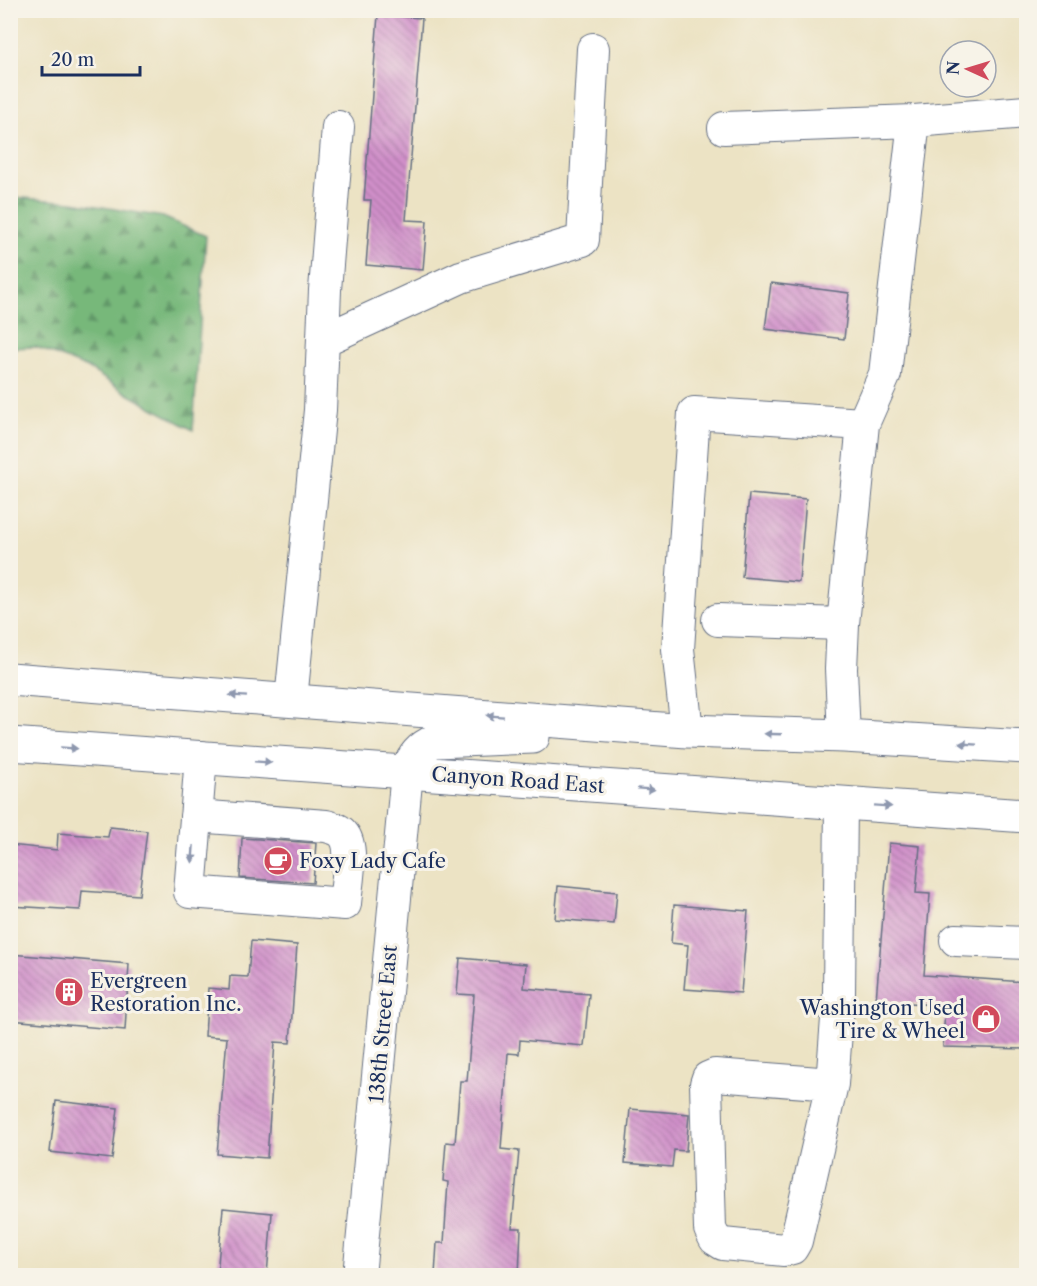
<svg xmlns="http://www.w3.org/2000/svg" width="1037" height="1286" font-family="'Libre Caslon Text',serif">
	<style>
		.forest { fill: url(#forest-firs); stroke: #49746c; stroke-width: 1.5 }
		.building { fill: url(#building-back-hatch) }
		.lines { fill: none; stroke-linecap: round; stroke-linejoin: round }
		.minor-casing { stroke: #646e82; stroke-width: 34 }
		.major-casing { stroke: #646e82; stroke-width: 35 }
		.minor { stroke: #fff; stroke-width: 32 }
		.major { stroke: #fff; stroke-width: 33 }
		.oneway { fill: #8d97ae }
		.labels { text-anchor: middle; dominant-baseline: central; stroke-width: 6; stroke-linejoin: round; paint-order: stroke }
		.street-label { font-size: 20px; fill: #1b2f5e; stroke: #f7f3e8 }
		.poi-label { font-size: 20px; fill: #1b2f5e; stroke: #f7f3e8; text-anchor: start }
	</style>
	<defs>
		<pattern id="forest-firs" width="22" height="20" patternUnits="userSpaceOnUse" patternTransform="scale(1.5)"><rect width="22" height="20" fill="#77b87a"/><path d="M5 1l3.5 6h-7zM16 11l3.5 6h-7z" fill="#619667"/></pattern>
		<pattern id="building-back-hatch" width="6" height="6" patternUnits="userSpaceOnUse" patternTransform="scale(1.5)"><rect width="6" height="6" fill="#d08fc9"/><path d="M-1 5l2 2M0 0l6 6M5-1l2 2" fill="none" stroke="#a875a6"/></pattern>
	</defs>
	<rect width="100%" height="100%" fill="#f7f3e8"/>
	<filter id="ink" filterUnits="userSpaceOnUse"><feTurbulence type="fractalNoise" baseFrequency=".0167" numOctaves="2"/><feDisplacementMap in="SourceGraphic" scale="12" xChannelSelector="R" yChannelSelector="G"/><feConvolveMatrix kernelMatrix="1 2 1 2 8 2 1 2 1" color-interpolation-filters="sRGB"/></filter>
	<filter id="wash" filterUnits="userSpaceOnUse"><feTurbulence type="fractalNoise" baseFrequency=".008" numOctaves="4" result="noise"/><feDisplacementMap in="SourceGraphic" scale="24" xChannelSelector="R" yChannelSelector="G"/><feGaussianBlur stdDeviation="1.35" result="paint"/><feColorMatrix in="noise" values="0 0 0 0 0 0 0 0 0 0 0 0 0 0 0 0 0 1.4 0 .05"/><feComposite in="paint" operator="in"/></filter>
	<g filter="url(#wash)">
		<rect width="100%" height="100%" fill="#ece3c4"/>
		<!-- forest -->
		<path class="forest" d="M 11,197 L 73,202 L 163,217 L 206,236 L 193,430 L 128,394 L 88,368 L 36,347 L 11,348 Z"/>
		<g id="blocks">
			<!-- building -->
			<path class="building" d="M 378,15 L 422,18 L 406,220 L 427,221 L 423,270 L 366,265 L 371,200 L 364,200 Z
				M 771,283 L 849,293 L 844,339 L 765,329 Z
				M 749,494 L 806,499 L 799,582 L 742,577 Z
				M 110,827 L 147,831 L 139,895 L 82,891 L 80,910 L 10,906 L 10,845 L 57,850 L 58,833 L 108,837 Z
				M 242,838 L 316,843 L 313,883 L 240,878 Z
				M 889,843 L 920,846 L 916,893 L 930,894 L 924,975 L 1026,982 L 1026,1049 L 943,1047 L 945,1006 L 876,1000 Z
				M 558,886 L 617,892 L 614,924 L 555,919 Z
				M 674,905 L 748,911 L 741,993 L 684,989 L 688,945 L 671,943 Z
				M 251,941 L 297,945 L 290,1043 L 275,1042 L 267,1158 L 217,1154 L 227,1038 L 205,1036 L 208,988 L 229,990 L 230,976 L 248,977 Z
				M 10,954 L 129,964 L 125,1030 L 10,1020 Z
				M 460,958 L 526,964 L 524,988 L 589,994 L 584,1046 L 520,1040 L 519,1054 L 508,1053 L 501,1149 L 519,1151 L 512,1228 L 521,1228 L 519,1275 L 435,1275 L 437,1243 L 444,1243 L 448,1182 L 443,1181 L 446,1142 L 455,1143 L 460,1081 L 467,1081 L 474,995 L 457,994 Z
				M 56,1101 L 118,1108 L 112,1159 L 50,1152 Z
				M 630,1109 L 689,1114 L 686,1151 L 674,1150 L 672,1167 L 625,1163 Z
				M 223,1208 L 272,1213 L 267,1275 L 217,1275 Z"/>
		</g>
	</g>
	<g filter="url(#ink)">
		<use href="#blocks" fill-opacity="0" stroke="#646e82" stroke-width="1.5"/>
		<g class="lines">
			<!-- minor casing -->
			<g class="minor-casing">
				<path id="minor" d="M 914,121 L 1026,112
					M 724,128 L 914,121 L 885,374 L 863,424
					M 324,340 L 461,277 L 583,240 L 593,49
					M 718,620 L 843,624
					M 291,700 L 320,410 L 325,290 L 338,127
					M 687,731 L 678,649 L 694,413 L 863,424 L 843,624 L 841,669 L 844,736
					M 196,816 L 326,826 C 333,828 339,829 343,834 C 355,847 346,887 345,904 L 190,892 L 201,757
					M 956,940 L 1026,943
					M 832,1084 L 715,1075 L 708,1078 L 706,1084 L 710,1229 L 715,1239 L 723,1244 L 784,1250 L 792,1248 L 796,1241 L 832,1084 L 839,993 L 841,803
					M 359,1276 L 407,772"/>
			</g>
			<!-- major casing -->
			<g class="major-casing">
				<path id="major" d="M 10,679 L 687,731 L 844,736 L 1026,747
					M 10,744 L 1026,816
					M 407,772 C 413,756 420,747 435,741 L 533,737"/>
			</g>
			<!-- minor -->
			<use href="#minor" class="minor"/>
			<!-- major -->
			<use href="#major" class="major"/>
		</g>
		<!-- one-way arrows -->
		<defs><path id="oneway-solid" d="M-6-.8H1V-3.2L6.5 0L1 3.2V.8H-6Z" transform="scale(1.5)"/></defs>
		<g class="oneway">
			<use href="#oneway-solid" transform="translate(238 696) rotate(-176)"/>
			<use href="#oneway-solid" transform="translate(495 716) rotate(-176)"/>
			<use href="#oneway-solid" transform="translate(773 734) rotate(-178)"/>
			<use href="#oneway-solid" transform="translate(968 744) rotate(-176)"/>
			<use href="#oneway-solid" transform="translate(69 748) rotate(4)"/>
			<use href="#oneway-solid" transform="translate(263 762) rotate(4)"/>
			<use href="#oneway-solid" transform="translate(646 789) rotate(4)"/>
			<use href="#oneway-solid" transform="translate(883 806) rotate(4)"/>
			<use href="#oneway-solid" transform="translate(193 854) rotate(94)"/>
		</g>
	</g>
	<!-- icons -->
	<defs>
		<g id="cafe-disc" transform="scale(1.5)"><circle r="9.5" fill="#d1495b" stroke="#f7f3e8"/><path d="M-5.5-4.5H6V0H3Q3 3.5 0 3.5H-2.5Q-5.5 3.5-5.5 0ZM3-3.2v2h1.7v-2ZM-6 4.5H4V6H-6Z" fill="#fff"/></g>
		<g id="building-disc" transform="scale(1.5)"><circle r="9.5" fill="#d1495b" stroke="#f7f3e8"/><path d="M-4-6H4V6H1V3H-1V6H-4ZM-2.5-4.3h1.7v1.8h-1.7ZM.8-4.3h1.7v1.8H.8ZM-2.5-1h1.7V.8h-1.7ZM.8-1h1.7V.8H.8Z" fill="#fff"/></g>
		<g id="shop-disc" transform="scale(1.5)"><circle r="9.5" fill="#d1495b" stroke="#f7f3e8"/><path d="M-5-2.5h2.3a2.7 3.5 0 0 1 5.4 0H5L5.5 6h-11ZM-1.5-2.5h3a1.5 2.3 0 0 0-3 0Z" fill="#fff"/></g>
	</defs>
	<g fill-rule="evenodd">
		<use href="#cafe-disc" x="278" y="861"/>
		<use href="#building-disc" x="69" y="992"/>
		<use href="#shop-disc" x="986" y="1019"/>
	</g>
	<g class="labels">
		<!-- street labels -->
		<g class="street-label">
			<text transform="translate(518 780) rotate(4)">Canyon Road East</text>
			<text transform="translate(383 1024) rotate(-85)">138th Street East</text>
		</g>
		<!-- poi labels -->
		<g class="poi-label">
			<text x="299" y="861">Foxy Lady Cafe</text>
			<text x="90" y="981">Evergreen<tspan x="90" dy="23">Restoration Inc.</tspan></text>
			<text x="965" y="1008" text-anchor="end">Washington Used<tspan x="965" dy="23">Tire &amp; Wheel</tspan></text>
		</g>
	</g>
	<!-- margin -->
	<rect width="1037" height="1286" fill="none" stroke="#f7f3e8" stroke-width="36"/>
	<!-- north arrow -->
	<g transform="translate(968 69) rotate(274)"><circle r="28" fill="#f7f3e8" stroke="#9fa5b1" stroke-width="1.5"/>
	<path d="M0-4.5L10 22L0 15L-10 22Z" fill="#d1495b"/>
	<text y="-9" font-size="16" font-weight="bold" text-anchor="middle" fill="#1b2f5e">N</text>
	</g>
	<!-- scale -->
	<path d="M42 66v9h98v-9" fill="none" stroke="#1b2f5e" stroke-width="3"/>
	<text x="51" y="66" font-size="18" fill="#1b2f5e" stroke="#f7f3e8" stroke-width="4.5" paint-order="stroke">20 m</text>
</svg>
